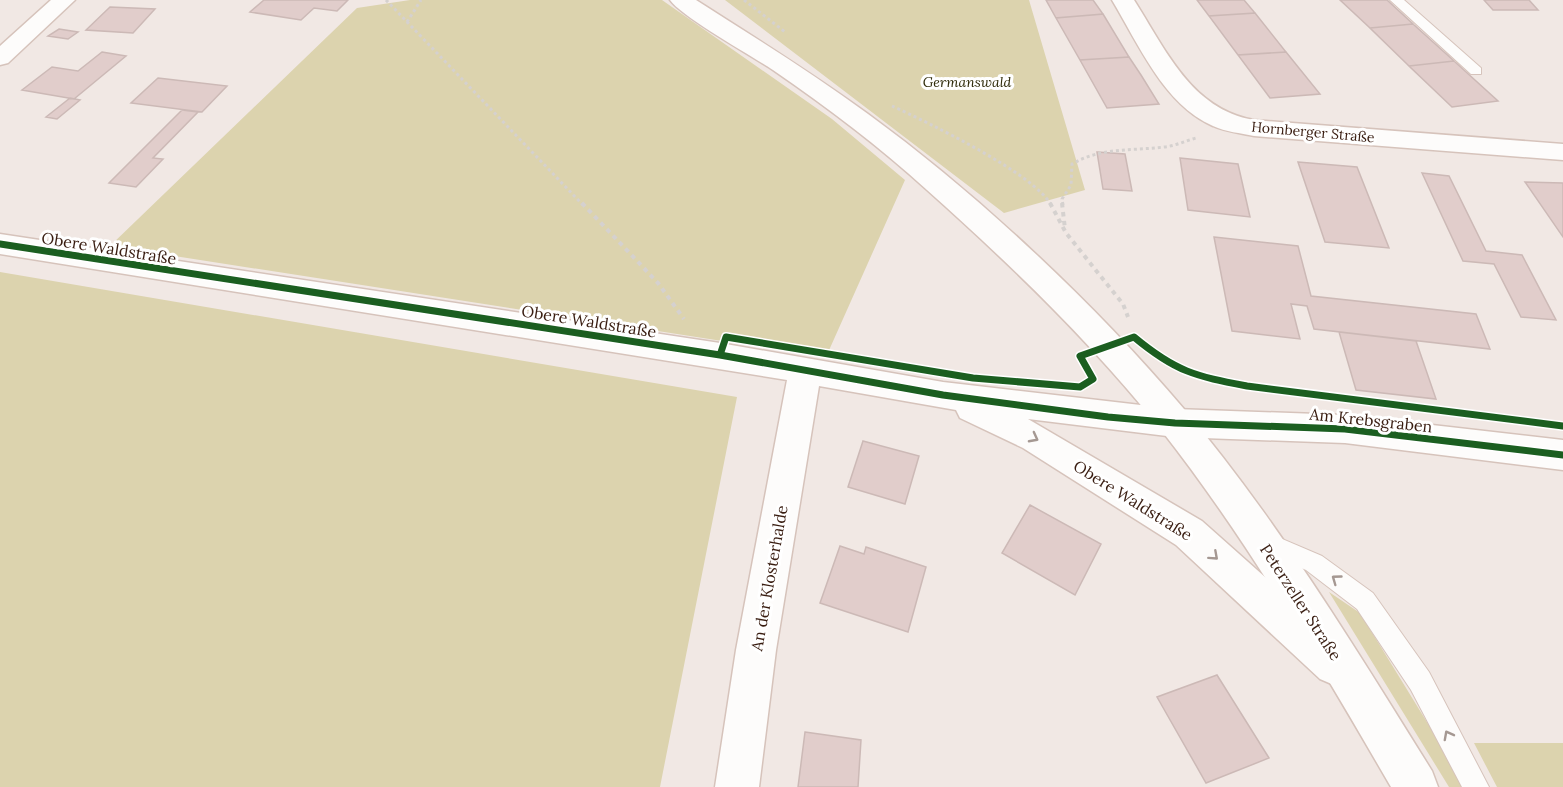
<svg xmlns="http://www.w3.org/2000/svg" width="1563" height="787" font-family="Lora,serif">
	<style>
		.green { fill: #dcd3ae }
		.building { fill: #e1cdcb; stroke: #ccb9b6; stroke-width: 1.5 }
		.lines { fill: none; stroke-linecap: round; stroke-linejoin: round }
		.service-casing { stroke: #d6c3bb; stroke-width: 2 }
		.minor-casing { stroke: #d6c3bb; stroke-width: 3 }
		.tertiary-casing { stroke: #d6c3bb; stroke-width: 3 }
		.secondary-casing { stroke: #d6c3bb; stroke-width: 3 }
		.path-far1 { stroke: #d5d1cf; stroke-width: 3; stroke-dasharray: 3 3; stroke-linecap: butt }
		.path { stroke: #d5d1cf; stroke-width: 4; stroke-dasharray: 4.5 4.5; stroke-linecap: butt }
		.service { fill: #fdfcfb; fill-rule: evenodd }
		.minor { fill: #fdfcfb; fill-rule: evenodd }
		.tertiary { fill: #fdfcfb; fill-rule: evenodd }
		.secondary { fill: #fdfcfb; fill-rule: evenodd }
		.cycleway-casing { stroke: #fff; stroke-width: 10 }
		.cycleway { stroke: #1b5e20; stroke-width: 7 }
		.oneway { stroke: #a59892 }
		.labels { text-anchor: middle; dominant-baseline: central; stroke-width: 6; stroke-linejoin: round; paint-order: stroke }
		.far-park-label { font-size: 14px; font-style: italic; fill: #2f2b0a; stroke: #fff }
		.far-street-label { font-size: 14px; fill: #391d11; stroke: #fff }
		.street-label { font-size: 16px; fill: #391d11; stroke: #fff }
	</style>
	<rect width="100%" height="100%" fill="#f1e8e4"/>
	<!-- green -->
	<path class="green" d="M 410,0 L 662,0 L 832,119 L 905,180 L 826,357 L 110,246 L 357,8 Z
		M 725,0 L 1029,0 L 1085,190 L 1004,213 Z
		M 0,272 L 737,397 L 660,787 L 0,787 Z
		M 1329,592 L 1360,613 L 1457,771 L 1464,787 L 1449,787 Z
		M 1474,743 L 1563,743 L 1563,787 L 1497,787 Z"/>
	<!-- building -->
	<path class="building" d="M 264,0 L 348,0 L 337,11 L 314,8 L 301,20 L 250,12 Z
		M 1046,0 L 1093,0 L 1103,14 L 1056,18 Z
		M 1197,0 L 1244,0 L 1255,13 L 1209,16 Z
		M 1340,0 L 1387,0 L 1413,24 L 1370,28 Z
		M 1484,0 L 1529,0 L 1538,10 L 1493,10 Z
		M 110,7 L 155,9 L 133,33 L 86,30 Z
		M 1255,13 L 1286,52 L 1238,55 L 1209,16 Z
		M 1103,14 L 1129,57 L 1080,60 L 1056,18 Z
		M 1413,24 L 1454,61 L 1409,66 L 1370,28 Z
		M 59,29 L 78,32 L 68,39 L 48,36 Z
		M 102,52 L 126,56 L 74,99 L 22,90 L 52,67 L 78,71 Z
		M 1286,52 L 1320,94 L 1270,98 L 1238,55 Z
		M 1129,57 L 1141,75 L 1159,104 L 1107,108 L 1080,60 Z
		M 1454,61 L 1498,101 L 1452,107 L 1409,66 Z
		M 158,78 L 227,86 L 202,112 L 131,103 Z
		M 70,98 L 80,100 L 57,119 L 46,117 Z
		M 182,110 L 198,112 L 153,158 L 163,159 L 136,187 L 109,183 Z
		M 1097,152 L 1125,154 L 1132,191 L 1103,189 Z
		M 1180,158 L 1238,164 L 1250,217 L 1188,210 Z
		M 1298,162 L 1357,167 L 1389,248 L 1325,242 Z
		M 1422,173 L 1449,176 L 1486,251 L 1522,255 L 1556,320 L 1521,317 L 1494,264 L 1463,261 Z
		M 1525,182 L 1563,183 L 1563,237 Z
		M 1214,237 L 1298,246 L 1311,296 L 1476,314 L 1490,349 L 1314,329 L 1307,306 L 1291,304 L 1300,339 L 1232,331 Z
		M 1339,332 L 1416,341 L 1436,399 L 1356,390 Z
		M 863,441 L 919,456 L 905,504 L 848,487 Z
		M 1030,505 L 1101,544 L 1075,595 L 1002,553 Z
		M 840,546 L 864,554 L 866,547 L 926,567 L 908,632 L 820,603 Z
		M 1217,675 L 1269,758 L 1206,783 L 1157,697 Z
		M 805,732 L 861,740 L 858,787 L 798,787 Z"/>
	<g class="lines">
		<!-- service casing -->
		<g class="service-casing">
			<path id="service" d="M 1390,0 L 1404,0 L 1481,68 L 1481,74 L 1471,74 Z
				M 1268,533 L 1322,556 L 1373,593 L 1429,672 L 1489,787 L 1462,787 L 1411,690 L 1357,609 L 1306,570 L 1260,550 L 1257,543 L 1260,536 Z"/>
		</g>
		<!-- minor casing -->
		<g class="minor-casing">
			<path id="minor" d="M 51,0 L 75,0 L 8,63 L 0,65 L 0,46 Z
				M 1112,0 L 1134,0 C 1166,50 1191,109 1254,120 L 1563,144 L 1563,160 L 1254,136 C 1240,133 1226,132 1213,126 C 1164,105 1138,43 1112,0 Z
				M 0,234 L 720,343 L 943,382 L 1175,409 L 1187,413 L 1192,423 L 1187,433 L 1175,437 L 1028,419 L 1202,521 L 1348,651 L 1354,665 L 1348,679 L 1334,685 L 1320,679 L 1176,545 L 1023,448 L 960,418 L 956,410 L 819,386 L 776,650 L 759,787 L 715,787 L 736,650 L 787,380 L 0,254 Z"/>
		</g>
		<!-- tertiary casing -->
		<g class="tertiary-casing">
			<path id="tertiary" d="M 1175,409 L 1345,415 L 1563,440 L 1563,470 L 1345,443 L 1175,437 L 1163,433 L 1158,423 L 1163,413 Z"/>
		</g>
		<!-- secondary casing -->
		<g class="secondary-casing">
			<path id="secondary" d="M 670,0 L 696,0 C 754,37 812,73 868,114 C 979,195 1095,304 1184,409 C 1278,521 1355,647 1432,771 L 1438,787 L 1391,787 C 1320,665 1249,542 1162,431 C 1092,343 1011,265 927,190 C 879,146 827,107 773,70 C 752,56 682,17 670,0 Z"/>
		</g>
		<!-- path-far1 -->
		<path class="path-far1" d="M 386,0 L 583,205
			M 744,0 L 785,32
			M 407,22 L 421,0
			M 892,106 C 927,122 1035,174 1051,205
			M 1063,205 L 1062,199 L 1071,185 L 1072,164 C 1101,147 1132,151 1164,147 C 1175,146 1185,141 1196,138"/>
		<!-- path -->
		<path class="path" d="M 582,203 L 658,283 L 684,319
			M 1050,203 L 1066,233 L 1123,304 L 1128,317
			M 1062,203 L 1065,229"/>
		<!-- service -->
		<use href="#service" class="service"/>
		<!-- minor -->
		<use href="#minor" class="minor"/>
		<!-- tertiary -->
		<use href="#tertiary" class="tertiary"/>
		<!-- secondary -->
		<use href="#secondary" class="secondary"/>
		<!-- cycleway casing -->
		<g class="cycleway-casing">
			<path id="cycleway" d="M 0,244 L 720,355 L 943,395 L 1108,417 L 1175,423 L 1345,429 L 1563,455
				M 720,355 L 726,337 L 973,378 L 1080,387 L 1093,379 L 1080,356 L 1134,337 C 1176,372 1195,376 1247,386 L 1563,426"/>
		</g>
		<!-- cycleway -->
		<use href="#cycleway" class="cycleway"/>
	</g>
	<!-- one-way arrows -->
	<defs><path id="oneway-chevron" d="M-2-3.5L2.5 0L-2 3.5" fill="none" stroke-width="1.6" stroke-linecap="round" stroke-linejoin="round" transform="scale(1.5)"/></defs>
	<g class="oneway">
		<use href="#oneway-chevron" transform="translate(1034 438) rotate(28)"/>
		<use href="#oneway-chevron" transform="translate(1214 556) rotate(42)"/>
		<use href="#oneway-chevron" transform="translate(1336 579) rotate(-144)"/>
		<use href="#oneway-chevron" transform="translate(1448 735) rotate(-118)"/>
	</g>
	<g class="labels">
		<!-- far-park labels -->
		<g class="far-park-label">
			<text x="967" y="82">Germanswald</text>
		</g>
		<!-- far-street labels -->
		<g class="far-street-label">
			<text transform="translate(1313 132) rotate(5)">Hornberger Straße</text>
		</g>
		<!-- street labels -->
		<g class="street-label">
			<text transform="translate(109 248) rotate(9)">Obere Waldstraße</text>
			<text transform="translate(589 321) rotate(9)">Obere Waldstraße</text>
			<text transform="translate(1371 420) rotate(6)">Am Krebsgraben</text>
			<text transform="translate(1133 500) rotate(32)">Obere Waldstraße</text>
			<text transform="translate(769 578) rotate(-80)">An der Klosterhalde</text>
			<text transform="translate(1301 602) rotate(57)">Peterzeller Straße</text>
		</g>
	</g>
</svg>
